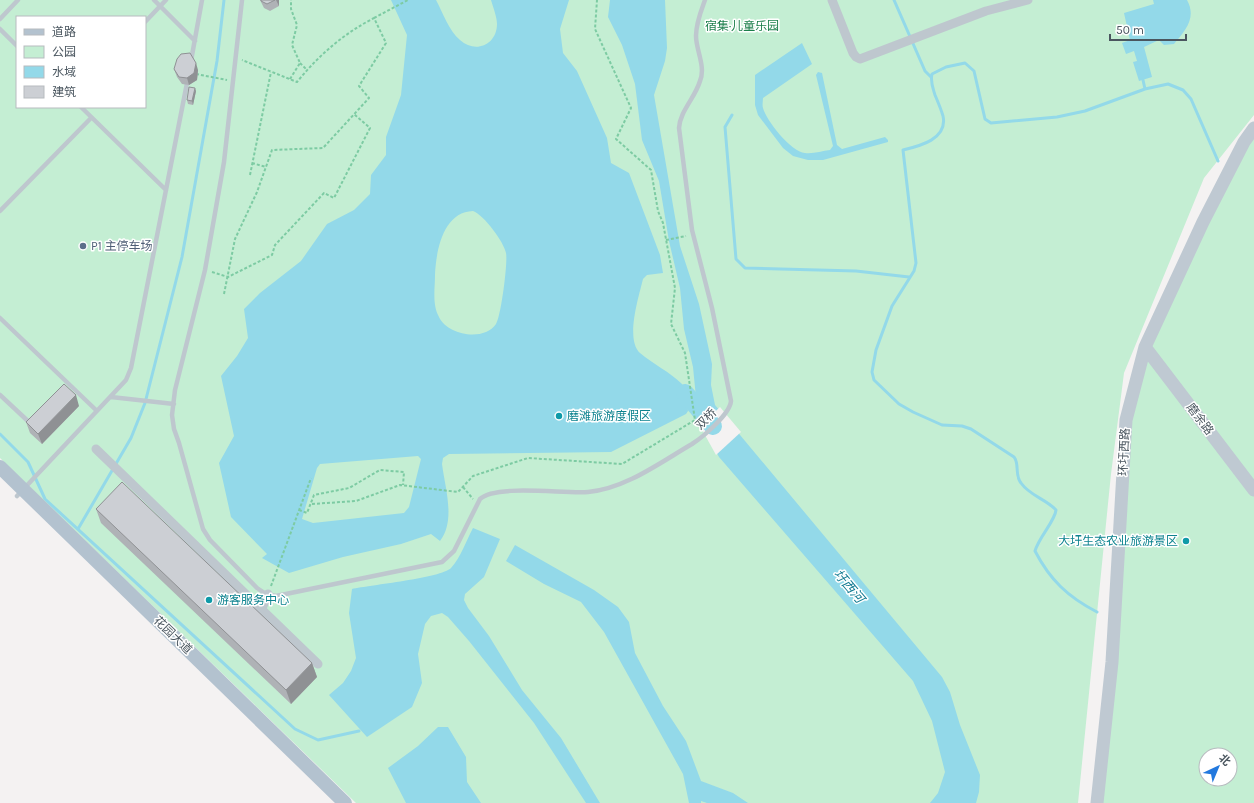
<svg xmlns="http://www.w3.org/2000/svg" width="1254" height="803" font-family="Karla,'Noto Sans SC',sans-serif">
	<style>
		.green { fill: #c4eed3; fill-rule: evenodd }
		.water { fill: #93d9e9; fill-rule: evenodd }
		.pier { fill: #f4f2f2 }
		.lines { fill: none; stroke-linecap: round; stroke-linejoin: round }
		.stream { stroke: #93d9e9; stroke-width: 3 }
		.river { stroke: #93d9e9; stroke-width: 18 }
		.path { stroke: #7dcba3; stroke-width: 2; stroke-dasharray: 3 2; stroke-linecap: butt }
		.lane { stroke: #bec7ce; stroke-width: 4.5 }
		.street { stroke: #bec7ce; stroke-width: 9 }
		.secondary { stroke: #bfc9d2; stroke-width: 13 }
		.primary { stroke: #b3c2cf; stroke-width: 14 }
		.wall { fill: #afb2b6 }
		.shaded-wall { fill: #8f9194 }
		.building { fill: #cccfd4; stroke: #8f9194 }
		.service-dot { fill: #5c6f8a; stroke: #fff; stroke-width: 1.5 }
		.culture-dot { fill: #0f9aa8; stroke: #fff; stroke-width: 1.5 }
		.labels { text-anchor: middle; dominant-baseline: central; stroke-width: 3; stroke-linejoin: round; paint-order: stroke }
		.park-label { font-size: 12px; fill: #1c7f4b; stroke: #fff }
		.service-label { font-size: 12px; fill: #4e5e75; stroke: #fff; text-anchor: start }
		.culture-label { font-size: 12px; fill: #0d838f; stroke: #fff; text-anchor: start }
		.street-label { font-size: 12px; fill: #4a565f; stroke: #fff }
		.water-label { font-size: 13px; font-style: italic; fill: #137b92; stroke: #fff }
	</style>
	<rect width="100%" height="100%" fill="#f4f2f2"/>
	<!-- green -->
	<path class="green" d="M 0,0 L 1254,0 L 1254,115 L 1204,178 L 1124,373 L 1111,474 L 1078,803 L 356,803 L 0,458 ZM 17,17 L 145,17 L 145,107 L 17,107 Z
		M 1254,128 L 1254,803 L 1097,803 L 1126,420 L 1139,364 ZM 1206,755 L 1230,755 L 1230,779 L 1206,779 Z"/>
	<!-- water -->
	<path class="water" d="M 391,0 L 436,0 C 443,13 449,31 460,40 C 475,54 497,45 497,24 C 497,17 493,7 491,0 L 569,0 L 560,29 L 563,53 L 577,71 L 607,138 L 611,163 L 629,173 L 660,255 L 663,273 L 647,275 L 643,279 C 639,296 625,340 640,353 C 653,364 670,372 682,384 L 688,411 L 686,414 L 611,452 L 449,454 L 443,458 L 442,464 C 445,488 456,520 440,541 L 431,534 L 401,544 L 343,557 L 289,573 L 262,558 L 267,554 L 231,517 L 219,463 L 234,436 L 221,376 L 237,356 L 248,338 L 244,309 L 260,293 L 301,261 L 327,224 L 354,210 L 370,194 L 371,175 L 386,155 L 386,137 L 401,95 L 407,35 ZM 473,211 C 484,215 504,242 506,253 C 508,262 501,317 496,324 C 484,342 447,335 439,317 C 432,304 435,289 435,275 C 436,251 443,212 473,211 ZM 418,456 L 421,459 L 409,507 L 404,513 L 313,523 L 302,519 L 317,468 L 320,464 Z
		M 610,0 L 665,0 L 667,48 L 665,61 L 654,95 L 680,246 L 699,304 L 712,364 L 711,385 L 715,405 L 942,677 L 950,692 L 960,725 L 980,775 L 979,792 L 976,803 L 930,803 L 938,793 L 945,772 L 932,721 L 913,681 L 719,457 L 698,418 L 693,367 L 684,329 L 680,288 L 669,241 L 659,181 L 642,140 L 635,84 L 622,45 L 608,17 Z
		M 1153,0 L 1187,0 C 1197,18 1185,31 1174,44 L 1164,45 L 1159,40 L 1144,47 L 1152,77 L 1139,81 L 1133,62 L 1137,61 L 1134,51 L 1126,54 L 1122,43 L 1130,40 L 1124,13 L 1154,4 Z
		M 802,43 L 812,64 L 763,98 C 763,101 762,105 763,108 C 766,120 791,152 805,153 C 813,154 822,151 830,150 L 833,146 L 816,75 L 818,72 L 822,73 L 837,145 L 842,149 L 885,137 L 888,140 L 888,142 L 823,160 L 808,160 L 793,156 L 783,148 L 758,115 L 755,105 L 755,75 Z
		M 473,528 L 500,539 L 484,577 L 465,594 L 464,600 L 468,608 L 489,636 L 522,690 L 561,738 L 600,803 L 586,803 L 534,723 L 469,641 L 448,617 L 442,613 L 431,616 L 425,624 L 418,654 L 422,683 L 412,707 L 367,737 L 329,695 L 343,683 L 351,671 L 356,658 L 349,613 L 352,589 C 370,585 441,578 451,568 C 461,557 466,541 473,528 Z
		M 515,545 L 594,590 L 618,607 L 629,622 L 635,653 L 663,706 L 686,741 L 701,781 L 733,793 L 748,803 L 707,803 L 701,801 L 701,803 L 689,803 L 683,774 L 604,632 L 581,602 L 544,584 L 506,561 Z
		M 438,727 L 448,727 L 466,757 L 467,782 L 481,803 L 406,803 L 388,768 L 418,746 Z"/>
	<!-- pier -->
	<path class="pier" d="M 720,407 L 741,432 L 716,455 L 700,426 Z"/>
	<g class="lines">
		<!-- stream -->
		<path class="stream" d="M 894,0 L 925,71 L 931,77
			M 1143,80 L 1145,89
			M 732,115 L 725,127 L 736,259 L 745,268 L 856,271 L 909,277
			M 0,434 L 28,462 L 45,499 L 295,729 L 318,740 L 359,731
			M 78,529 L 131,438 L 145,403 L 182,257 L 217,61 L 224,0
			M 1097,612 C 1068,597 1050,580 1035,551 C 1039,537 1055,521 1056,510 C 1046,499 1030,496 1021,483 C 1014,474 1020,464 1014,457 L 971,429 L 962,426 L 942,425 L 913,412 L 899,404 L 874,380 L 872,372 L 876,350 L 892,306 L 914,271 L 916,263 L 903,150 C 920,146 948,139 943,116 C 941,109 938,102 935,95 C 933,88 930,82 932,74 L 946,67 L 965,63 L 974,71 L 985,119 L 991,123 L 1057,117 L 1085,111 L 1145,89 L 1168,84 L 1183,90 L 1191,99 L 1218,161"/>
		<!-- river -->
		<path class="river" d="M 685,393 L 713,426"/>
		<!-- path -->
		<path class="path" d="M 374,18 L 408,0
			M 300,63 L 307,70
			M 196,74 L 227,80
			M 290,79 L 300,63 L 292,45 L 297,25 L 291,9 L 291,0
			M 252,163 L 266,167
			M 250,175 L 271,72
			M 666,240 L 686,236
			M 212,272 L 228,277 L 272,255 L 275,245 L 324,193 L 334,198 L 370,128 L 354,114
			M 224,294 L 235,239 L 257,192 L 272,150 L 323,148 L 369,98 L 359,86 L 386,43 L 374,18 C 343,34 319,55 297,82 L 242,60
			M 463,487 L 473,499
			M 312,504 L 356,501 L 400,485 L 458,492 L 473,476 L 528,458 L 622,464 L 695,420 L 685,353 L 671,324 L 675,288 L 663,223 L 658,211 L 651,170 L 616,139 L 631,108 L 595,29 L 597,0
			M 299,510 L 307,513 L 314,495 L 349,488 L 380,470 L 404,472 L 403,485
			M 271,586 L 311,478"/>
		<!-- lane -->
		<path class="lane" d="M 154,0 L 195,41
			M 242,0 L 224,162 L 205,270 L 175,390 L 172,415 L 174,429 L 179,443 L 203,529 L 210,540 L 257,588 L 266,594 L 276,596 L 442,562 L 454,551 L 480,499 C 496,484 564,494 588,492 C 625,489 661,462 692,444 C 703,437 730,414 731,401 L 712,308 L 692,230 L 679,128 C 680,111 695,98 700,81 C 706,67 696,50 696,36 C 696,23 701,11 705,0
			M 0,19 L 18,0
			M 145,22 L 166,0
			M 0,29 L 17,46
			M 191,61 L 202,0
			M 81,107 L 166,190
			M 0,211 L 91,118
			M 0,318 L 97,411
			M 0,395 L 30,423
			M 111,397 L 174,404
			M 17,496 L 126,380 L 131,368 L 188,78"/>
		<!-- street -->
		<path class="street" d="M 832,0 L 853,53 L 856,57 L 860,59 L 986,11 L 1028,0
			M 96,449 L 318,664
			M 260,613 L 268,594"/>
		<!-- secondary -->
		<path class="secondary" d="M 1145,347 L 1254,490
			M 1097,803 L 1112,662 L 1126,420 L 1145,347 L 1203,222 L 1244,142 L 1254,128"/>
		<!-- primary -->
		<path class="primary" d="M 0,467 L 345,803"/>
	</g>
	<!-- wall -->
	<path class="wall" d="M 260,0 L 279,0 L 279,6 L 270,11 L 264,8 Z
		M 174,69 L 198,70 L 197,80 L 189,85 L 182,84 L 177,77 Z
		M 196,91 L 193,105 L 188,104 L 187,100 Z
		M 79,406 L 42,444 L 30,433 L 26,422 Z
		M 96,509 L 312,663 L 317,677 L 291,704 L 101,523 Z"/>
	<!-- shaded-wall -->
	<path class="shaded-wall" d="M 276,0 L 279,0 L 279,6 Z
		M 196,63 L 198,70 L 197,80 L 189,85 L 187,78 Z
		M 195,88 L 196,91 L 193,105 L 192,101 Z
		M 76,395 L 79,406 L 42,444 L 38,434 Z
		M 312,663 L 317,677 L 291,704 L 286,690 Z"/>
	<!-- building -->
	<path class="building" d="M 261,0 L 275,0 L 267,4 L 261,1 Z
		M 190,53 L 196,63 L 194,73 L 187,78 L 179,77 L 174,69 L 177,59 L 181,54 Z
		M 189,87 L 195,88 L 192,101 L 187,100 Z
		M 64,384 L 76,395 L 38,434 L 26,422 Z
		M 122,482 L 312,663 L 286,690 L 96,509 Z"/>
	<!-- markers -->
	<circle class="service-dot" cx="83" cy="246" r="4"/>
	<g class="culture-dot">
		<circle cx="559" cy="416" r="4"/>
		<circle cx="1186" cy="541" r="4"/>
		<circle cx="209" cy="600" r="4"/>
	</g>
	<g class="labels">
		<!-- park labels -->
		<g class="park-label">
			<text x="742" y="26">宿集·儿童乐园</text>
		</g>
		<!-- service labels -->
		<g class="service-label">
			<text x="91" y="246">P1 主停车场</text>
		</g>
		<!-- culture labels -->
		<g class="culture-label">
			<text x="567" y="416">磨滩旅游度假区</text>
			<text x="1178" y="541" text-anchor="end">大圩生态农业旅游景区</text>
			<text x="217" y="600">游客服务中心</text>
		</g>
		<!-- street labels -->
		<g class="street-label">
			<text transform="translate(706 419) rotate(-45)">双桥</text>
			<text transform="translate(1200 419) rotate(53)">磨余路</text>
			<text transform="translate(1124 452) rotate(-87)">环圩西路</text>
			<text transform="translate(173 635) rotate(44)">花园大道</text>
		</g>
		<!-- water labels -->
		<g class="water-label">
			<text transform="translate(849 586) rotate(50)">圩西河</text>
		</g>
	</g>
	<!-- legend -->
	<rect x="16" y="16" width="130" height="92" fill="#ffffff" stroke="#b7bbbf"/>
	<rect x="24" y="29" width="20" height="6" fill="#b3c2cf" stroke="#b7bbbf"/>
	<text x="52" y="36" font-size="12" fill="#4a565f">道路</text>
	<rect x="24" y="46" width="20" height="12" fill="#c4eed3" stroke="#b7bbbf"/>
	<text x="52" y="56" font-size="12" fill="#4a565f">公园</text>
	<rect x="24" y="66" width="20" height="12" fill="#93d9e9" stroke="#b7bbbf"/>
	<text x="52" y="76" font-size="12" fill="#4a565f">水域</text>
	<rect x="24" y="86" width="20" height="12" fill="#cccfd4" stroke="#b7bbbf"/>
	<text x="52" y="96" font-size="12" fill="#4a565f">建筑</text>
	<!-- north arrow -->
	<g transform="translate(1218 767) rotate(44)"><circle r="19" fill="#ffffff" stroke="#b7bbbf"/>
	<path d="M0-3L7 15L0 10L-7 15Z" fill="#2379de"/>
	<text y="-6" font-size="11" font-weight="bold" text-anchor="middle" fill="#4a565f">北</text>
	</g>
	<!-- scale -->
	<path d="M1110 34v6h76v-6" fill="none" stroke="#4a565f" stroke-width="2"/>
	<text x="1116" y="34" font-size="12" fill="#4a565f" stroke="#ffffff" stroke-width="3" paint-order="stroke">50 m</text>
</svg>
